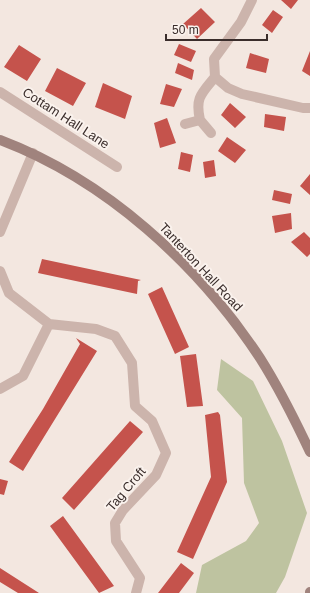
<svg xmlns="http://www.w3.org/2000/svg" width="310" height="593" font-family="Helvetica,sans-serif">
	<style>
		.green { fill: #bec3a0 }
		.building { fill: #c5534c }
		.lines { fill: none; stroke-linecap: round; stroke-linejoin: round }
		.street { stroke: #ccb4ac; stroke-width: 10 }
		.secondary { stroke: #a0837d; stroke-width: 10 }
		.labels { text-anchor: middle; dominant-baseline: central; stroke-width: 4; stroke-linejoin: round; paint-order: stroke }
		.street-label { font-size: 13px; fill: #3a2d2b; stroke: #faf2ed }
	</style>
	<rect width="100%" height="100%" fill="#f3e7e0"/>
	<!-- green -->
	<path class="green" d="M 221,359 L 253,381 L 282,441 L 307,513 L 285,577 L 276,593 L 196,593 L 202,565 L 246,541 L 259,523 L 244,483 L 242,418 L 217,390 Z"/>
	<!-- building -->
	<path class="building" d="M 281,0 L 298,0 L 291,9 Z
		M 201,8 L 215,22 L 197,39 L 183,24 Z
		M 273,10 L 283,17 L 272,33 L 262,25 Z
		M 179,44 L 196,51 L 191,62 L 174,55 Z
		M 19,45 L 41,59 L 27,81 L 4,67 Z
		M 310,51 L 310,76 L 302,71 Z
		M 250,53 L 269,59 L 266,73 L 246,68 Z
		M 178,63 L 194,70 L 192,80 L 175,73 Z
		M 57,68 L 86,83 L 73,106 L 45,91 Z
		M 103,83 L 132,96 L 125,119 L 95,107 Z
		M 166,84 L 182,89 L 174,107 L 160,104 Z
		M 230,103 L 246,117 L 235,128 L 221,115 Z
		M 265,114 L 286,117 L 284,131 L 264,127 Z
		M 167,118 L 176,143 L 160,148 L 154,123 Z
		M 227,137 L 246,150 L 235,163 L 218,151 Z
		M 181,152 L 193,155 L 190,172 L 178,169 Z
		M 214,160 L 216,176 L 205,178 L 203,162 Z
		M 310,174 L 310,195 L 300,186 Z
		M 274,190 L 292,194 L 290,204 L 272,200 Z
		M 291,213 L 292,229 L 275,233 L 272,216 Z
		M 304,232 L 310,238 L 310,254 L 307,257 L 291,242 Z
		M 42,259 L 141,280 L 138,281 L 137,294 L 38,273 Z
		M 162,287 L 189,347 L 175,354 L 148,294 Z
		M 76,338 L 97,351 L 23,471 L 9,462 L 43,409 L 80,344 Z
		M 196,354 L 203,406 L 187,407 L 180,356 Z
		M 218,412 L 220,415 L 227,482 L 193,559 L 177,552 L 211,477 L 205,415 Z
		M 130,421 L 143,432 L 74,510 L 62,498 Z
		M 0,479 L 8,481 L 4,495 L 0,494 Z
		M 63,516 L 114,586 L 99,593 L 50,526 Z
		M 181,563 L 194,573 L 179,593 L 158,593 Z
		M 0,568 L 39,593 L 18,593 L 0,582 Z"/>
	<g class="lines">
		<!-- street -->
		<path class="street" d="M 215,77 L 228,88 L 242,94 L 303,108 L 310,108
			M 0,92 L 117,167
			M 200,120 L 211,133
			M 185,124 L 200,120 C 195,98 201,94 215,77 L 214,59 L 241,22 L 252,0
			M 0,232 L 33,153
			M 0,271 L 9,293 L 49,324 L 96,329 L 115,336 L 132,363 L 135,406 L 152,421 L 166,453 L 156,475 L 123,510 L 115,523 L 116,541 L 140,578 L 136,593
			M 0,389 L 23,376 L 49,324"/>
		<!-- secondary -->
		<path class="secondary" d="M 0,140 C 106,180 198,264 260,358 C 279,388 295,420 310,452
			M 310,593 L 310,592"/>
	</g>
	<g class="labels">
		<!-- street labels -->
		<g class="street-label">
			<text transform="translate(66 118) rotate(33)">Cottam Hall Lane</text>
			<text transform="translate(201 267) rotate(47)">Tanterton Hall Road</text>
			<text transform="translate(126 489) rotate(-50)">Tag Croft</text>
		</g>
	</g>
	<!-- scale -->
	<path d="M166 34v6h101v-6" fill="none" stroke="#3a2d2b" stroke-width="2"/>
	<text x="172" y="34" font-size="12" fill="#3a2d2b" stroke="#faf2ed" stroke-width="3" paint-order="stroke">50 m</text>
</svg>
